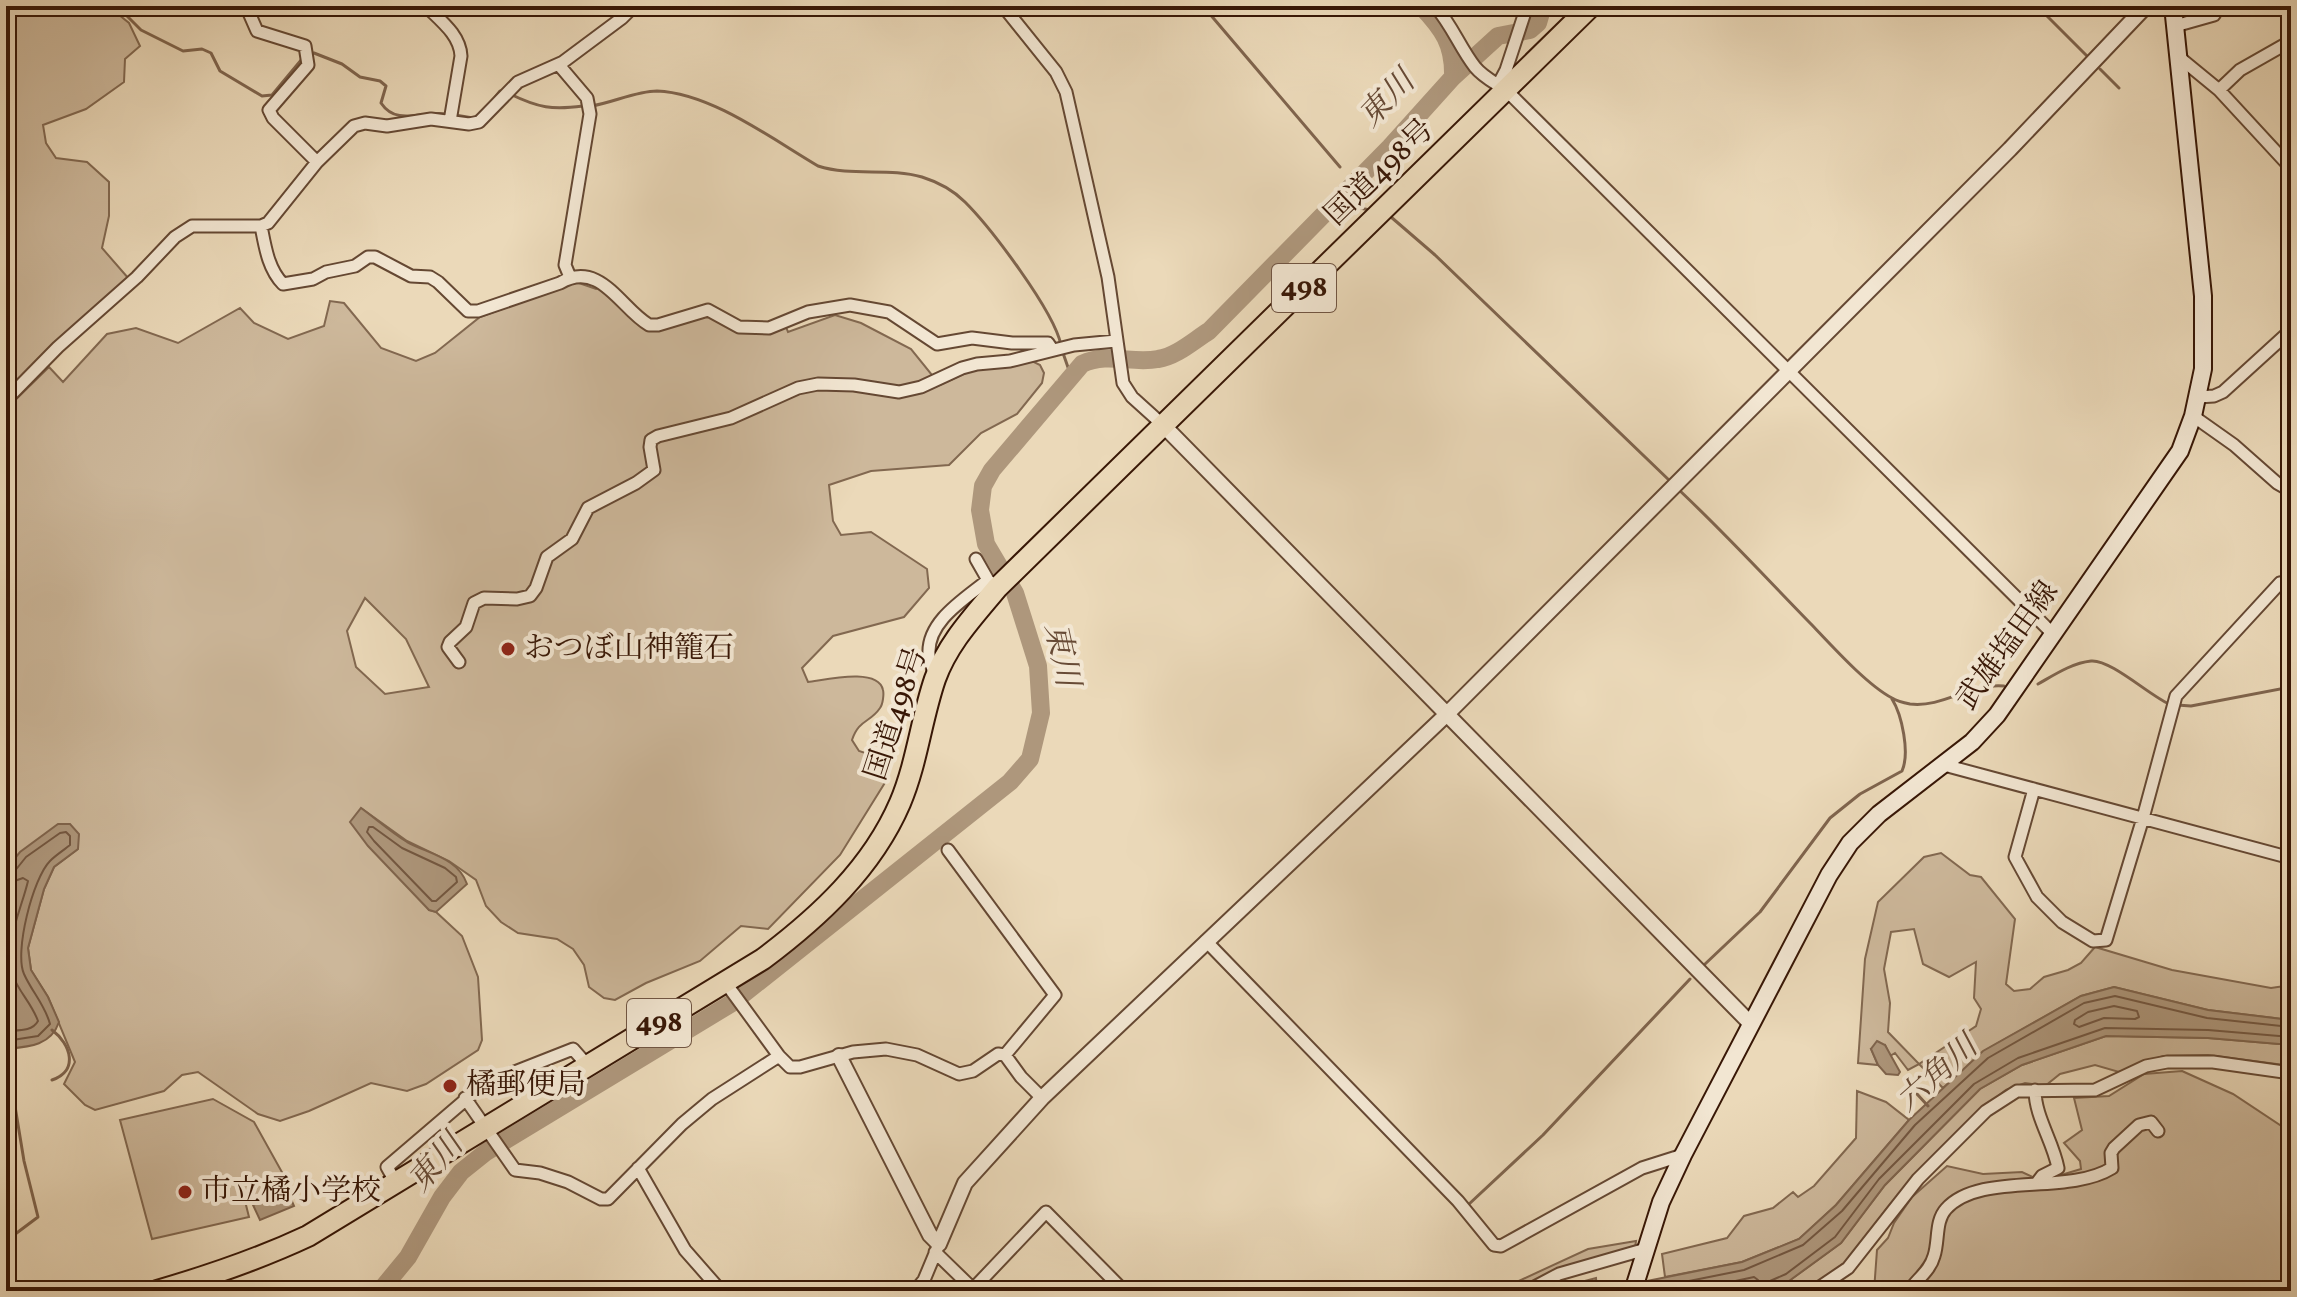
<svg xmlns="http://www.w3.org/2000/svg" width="2297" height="1297" font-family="Vollkorn,'Noto Serif JP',serif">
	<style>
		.green { fill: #cdb89b; stroke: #826850; stroke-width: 2; fill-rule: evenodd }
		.water { fill: #ae977c; stroke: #7f644d; stroke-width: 2 }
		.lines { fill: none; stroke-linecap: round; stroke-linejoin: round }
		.shore { stroke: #735741; stroke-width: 2 }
		.stream { stroke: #7f644d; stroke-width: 3 }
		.river { stroke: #ae977c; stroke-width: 18 }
		.minor-casing { stroke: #654833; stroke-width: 15 }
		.tertiary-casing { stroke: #654833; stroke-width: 18 }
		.secondary-casing { stroke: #381706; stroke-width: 20 }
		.trunk-casing { stroke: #381706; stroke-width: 24 }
		.minor { stroke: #f2e6d2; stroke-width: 11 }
		.tertiary { stroke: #f2e6d2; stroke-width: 14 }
		.secondary { stroke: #f2e6d2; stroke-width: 16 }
		.trunk { stroke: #ebd9b9; stroke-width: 20 }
		.poi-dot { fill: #8f2418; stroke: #f2e6d2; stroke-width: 3 }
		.labels { text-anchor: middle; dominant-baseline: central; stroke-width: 8; stroke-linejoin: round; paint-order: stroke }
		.shield { fill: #f2e6d2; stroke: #705543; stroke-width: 2 }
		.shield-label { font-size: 28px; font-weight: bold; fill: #381706 }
		.street-label { font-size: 30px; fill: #381706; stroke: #f2e6d2 }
		.poi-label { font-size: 30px; fill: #381706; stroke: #f2e6d2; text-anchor: start }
		.water-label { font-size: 32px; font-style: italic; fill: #674a35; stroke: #f2e6d2 }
	</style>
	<rect width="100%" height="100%" fill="#ebd9b9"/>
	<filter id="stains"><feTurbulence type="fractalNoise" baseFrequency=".0025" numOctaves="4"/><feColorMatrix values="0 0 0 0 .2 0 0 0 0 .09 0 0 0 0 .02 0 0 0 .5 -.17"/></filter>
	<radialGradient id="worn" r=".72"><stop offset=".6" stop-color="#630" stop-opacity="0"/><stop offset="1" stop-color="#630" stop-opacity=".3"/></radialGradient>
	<!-- green -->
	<path class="green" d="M 6,6 L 91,6 L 96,9 L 108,6 L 129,23 L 140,46 L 125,59 L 124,82 L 86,109 L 43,125 L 46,143 L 56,158 L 87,162 L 109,182 L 109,216 L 102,248 L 129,279 L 6,395 Z
		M 576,282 L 596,289 L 600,287 L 646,328 L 710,315 C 735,330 757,340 786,327 L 788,332 L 835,315 L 861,323 L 911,349 L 940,385 L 970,371 L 1030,360 L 1040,365 L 1044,373 L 1042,383 L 1017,414 L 981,433 L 949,465 L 871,471 L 829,485 L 833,521 L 841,535 L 871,532 L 927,569 L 929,588 L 904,617 L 833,636 L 802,668 L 808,682 C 825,680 878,667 883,690 C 884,694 883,704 880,708 C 870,723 859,719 852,740 L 859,751 L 883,759 L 886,781 L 840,855 L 768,929 L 741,926 L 700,961 L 646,983 L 615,1000 L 604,998 L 589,987 L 584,965 L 573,949 L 557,939 L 518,933 L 501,922 L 486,906 L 476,880 L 449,861 L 407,841 L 361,808 L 429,910 L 436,912 L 462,936 L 478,977 L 482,1040 L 478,1050 L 426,1084 L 407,1091 L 371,1083 L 309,1111 L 280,1121 L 258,1114 L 198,1072 L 182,1075 L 164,1091 L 95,1110 L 85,1105 L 64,1084 L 75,1062 L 48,997 L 31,970 L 28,948 L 44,889 L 54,867 L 78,849 L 6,869 L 6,744 L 13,741 L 8,729 L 6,730 L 6,409 L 49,367 L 63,382 L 107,334 L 136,328 L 178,343 L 240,308 L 254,323 L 288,339 L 324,326 L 330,301 L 344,303 L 381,348 L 416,361 L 435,353 L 480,317 ZM 365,598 L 406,639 L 429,687 L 385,694 L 356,667 L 347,631 Z
		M 1941,853 L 1970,875 L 1981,877 L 2015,919 L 2006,984 L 2014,991 L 2030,989 L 2044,977 L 2068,970 L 2081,963 L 2095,947 L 2172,970 L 2271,988 L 2291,985 L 2291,1020 L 2208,1010 L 2114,987 L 2081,996 L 1984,1051 L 1943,1088 L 1919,1064 L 1908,1070 L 1895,1053 L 1890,1056 L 1885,1045 L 1871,1049 L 1878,1065 L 1858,1063 L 1865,959 L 1878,902 L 1924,857 ZM 1914,929 L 1923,964 L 1949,977 L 1976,962 L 1974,998 L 1981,1009 L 1976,1026 L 1919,1064 L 1888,1032 L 1890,1003 L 1884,969 L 1891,932 Z
		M 2106,1036 L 2208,1038 L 2291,1045 L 2291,1066 L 2208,1055 L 2163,1056 L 2119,1072 L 2095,1065 L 2060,1074 L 2045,1086 L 2025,1083 L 2006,1090 L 1983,1108 L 1888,1207 L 1849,1259 L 1815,1286 L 1803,1291 L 1767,1291 L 1789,1281 L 1841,1243 L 1885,1185 L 1980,1089 L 2022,1065 Z
		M 2182,1071 L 2233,1094 L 2283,1127 L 2291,1128 L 2291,1291 L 1874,1291 L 1877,1250 L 1888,1238 L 1894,1223 L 1912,1197 L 1947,1166 L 1983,1174 L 2022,1172 L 2041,1181 L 2081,1169 L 2080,1161 L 2064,1143 L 2082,1130 L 2074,1098 L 2109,1096 L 2144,1074 Z
		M 1857,1091 L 1886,1102 L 1909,1120 L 1836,1205 L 1799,1239 L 1742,1262 L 1665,1277 L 1662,1254 L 1727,1238 L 1744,1216 L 1773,1208 L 1793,1192 L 1798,1197 L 1814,1186 L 1856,1138 Z
		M 213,1099 L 254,1122 L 288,1183 L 245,1201 L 249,1217 L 152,1239 L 120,1120 Z
		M 1636,1241 L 1635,1248 L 1554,1272 L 1562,1287 L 1596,1278 L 1597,1291 L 1497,1291 L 1588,1249 Z"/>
	<!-- water -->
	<path class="water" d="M 361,808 C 376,819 391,832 407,842 C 429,854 458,858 467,884 L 436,912 L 429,910 L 368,846 L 350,822 Z
		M 58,824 L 70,824 L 79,834 L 78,849 L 54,867 L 44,889 L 28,948 L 31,970 L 48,997 L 59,1022 C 51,1046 28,1047 6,1049 L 6,869 L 20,852 Z
		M 2114,987 L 2208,1010 L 2291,1020 L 2291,1045 L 2208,1038 L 2106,1036 L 2022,1065 L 1980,1089 L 1885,1185 L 1841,1243 L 1789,1281 L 1767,1291 L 1597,1291 L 1742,1262 L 1799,1239 L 1836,1205 L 1909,1120 L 1983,1051 L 2081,996 Z
		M 1877,1041 L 1885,1045 L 1900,1072 L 1898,1075 L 1886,1074 L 1878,1065 L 1871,1049 Z
		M 287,1190 L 294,1206 L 260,1220 L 253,1205 Z"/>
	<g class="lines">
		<!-- shore -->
		<path class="shore" d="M 369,827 L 373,827 L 402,848 L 445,868 L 456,877 L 457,882 L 436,901 L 432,901 L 374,841 L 367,832 Z
			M 6,874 L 14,872 L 26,857 L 60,833 L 66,832 L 70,836 L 70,845 C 64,850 56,855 50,861 C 33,878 14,952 24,974 C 32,992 45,1005 50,1024 L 38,1036 L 6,1041
			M 6,884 L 23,878 L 28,881 C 21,911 3,944 13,976 C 19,992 32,1004 38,1021 C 32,1032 18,1030 6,1031
			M 2114,1006 L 2137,1011 L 2139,1017 L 2135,1019 L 2104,1018 L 2079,1027 L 2074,1024 L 2075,1020 L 2088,1012 Z
			M 1644,1290 L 1744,1270 L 1803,1245 L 1842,1211 L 1915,1125 L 1988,1058 L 2084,1003 L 2115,996 L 2207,1018 L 2291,1027
			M 1689,1291 L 1754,1277 L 1758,1280 L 1757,1291
			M 1767,1291 L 1770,1281 L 1786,1274 L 1835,1237 L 1879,1179 L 1974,1084 L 2018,1058 L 2105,1028 L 2208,1030 L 2291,1037"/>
		<!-- stream -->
		<path class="stream" d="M 117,6 L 141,30 L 183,51 L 202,49 L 211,53 L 220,71 L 262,96 L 272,95 L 302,59
			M 1203,6 L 1340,167
			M 2037,6 L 2089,58
			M 309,55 L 314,53 L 342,64 L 360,77 L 380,81 L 386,86 L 381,103 C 397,127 423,110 447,114
			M 2100,69 L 2119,88
			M 510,94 C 539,108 552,110 583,106
			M 492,101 L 500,91 L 503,92
			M 591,106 C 612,103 636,91 657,91 C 711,93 772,139 818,166 C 852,177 889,167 922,177 C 938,182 953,190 965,202 C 991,228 1054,311 1061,345
			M 455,115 L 473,118 L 482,113
			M 1334,203 L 1370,210
			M 1391,217 L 1435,255 L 1670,481
			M 1063,353 L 1071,376
			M 1678,489 C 1724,532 1767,579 1811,624 C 1832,646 1867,685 1892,698 C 1897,701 1905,703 1910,704 C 1944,708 1969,683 2004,686
			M 2038,684 C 2054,675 2072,663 2091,661 C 2110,659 2149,695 2169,704
			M 2177,705 L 2191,706 L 2291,687
			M 1704,965 L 1760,912 L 1830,818 L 1860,794 L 1902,771 C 1910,753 1902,715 1892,699
			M 52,1080 C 79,1071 71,1044 52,1030
			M 1917,1094 L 1928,1106
			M 1468,1205 L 1543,1135 L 1690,979
			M 6,1241 L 38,1217 L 24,1161 L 13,1094"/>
		<!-- river -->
		<path class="river" d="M 1421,6 C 1443,29 1454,45 1453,77
			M 380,1291 L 408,1257 L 442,1197 L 461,1172 L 486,1152 L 732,1003 L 1010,782 L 1030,759 L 1041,713 L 1038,666 L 1015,593 L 986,544 L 980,510 L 983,486 L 992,470 L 1082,364 C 1108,352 1132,364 1158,359 C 1177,356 1193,341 1209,331 L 1390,147 L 1453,77 L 1498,36 L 1530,30 L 1538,23 L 1543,6"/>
		<!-- minor casing -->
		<g class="minor-casing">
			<path id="minor" d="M 246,6 L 257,31 L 305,46 L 308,65 L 269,110 L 273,118 L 317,162
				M 426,6 C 441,21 460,35 461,56 L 450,121
				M 1003,6 L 1056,72 L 1066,92 L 1108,277 L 1123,383 L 1132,397 L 1163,425
				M 1435,6 C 1452,25 1460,48 1475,67 C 1484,78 1496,83 1507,91 L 2053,634
				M 2175,26 L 2214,15 L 2219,6
				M 2180,58 L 2219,90 L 2291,168
				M 559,65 L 587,98 L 590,114 L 565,265 L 570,277
				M 1498,85 L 1506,70 L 1527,6
				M 2219,90 L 2240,70 L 2291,41
				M 261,226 C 265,246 268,269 283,284 L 313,279 L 326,272 L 355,266 L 368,257 L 375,257 L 411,276 L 430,277 L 438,282 L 468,311 L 478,311 L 560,283 C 600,259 621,309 649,325 L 658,325 L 708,310 L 739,327 L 769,328 L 808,312 L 850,305 L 889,312 L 937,344 L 972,338 L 1012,343 L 1048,343 L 1052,349
				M 2198,397 L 2214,396 L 2223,392 L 2291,330
				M 6,400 L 58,347 L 137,277 L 175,237 L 192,226 L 261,226 L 268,223 L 317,162 L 354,126 L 365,123 L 387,126 L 431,119 L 469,124 L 479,122 L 518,82 L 563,62 L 622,18 L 634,6
				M 2193,416 L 2234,445 L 2277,483 L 2291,491
				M 976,559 L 988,580
				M 459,662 L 448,647 L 450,642 L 466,627 L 474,603 L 484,598 L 517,599 L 530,596 L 536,588 L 547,557 L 572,539 L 588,508 L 636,483 L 654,470 L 650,447 L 651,440 L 658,436 L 731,418 L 798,388 L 818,384 L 854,385 L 899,392 L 921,387 L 962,368 L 977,364 L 1010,361 L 1074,345 L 1116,341
				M 934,673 C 933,668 929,660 929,654 C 927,621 965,599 988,580 L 997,588
				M 1944,765 L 2291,858
				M 2034,789 L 2015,857 L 2037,897 L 2062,922 L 2093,941 L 2106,940 L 2143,818 L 2176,696 L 2280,583 L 2291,581
				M 1206,941 L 1458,1201 L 1494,1245 L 1501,1246 L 1642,1168 L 1683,1155
				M 725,982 L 779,1056 L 790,1067 L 800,1067 L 853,1052 L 886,1049 L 917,1055 L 959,1074 L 973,1071 L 998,1054 L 1005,1055 L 1055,995 L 948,850
				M 1005,1055 L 1021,1077 L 1042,1098
				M 2035,1090 C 2035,1117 2053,1141 2058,1168 L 2042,1176 L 2036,1184
				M 465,1098 L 515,1170 L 540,1173 L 568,1182 L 601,1199 L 608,1199 L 682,1124 L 712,1099 L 779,1056
				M 638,1168 L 685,1250 L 721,1291
				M 396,1183 L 387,1167 L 484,1084 L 573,1049 L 588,1066
				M 935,1252 L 973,1289 L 1046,1212 L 1124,1291
				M 915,1291 L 924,1280 L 937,1249
				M 1527,1291 L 1559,1274 L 1646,1249
				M 1814,1291 L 1848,1268 L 1918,1179 L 1986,1111 L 2017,1091 L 2095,1090 L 2146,1066 L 2167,1062 L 2213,1062 L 2291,1073
				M 1909,1291 C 1917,1279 1930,1271 1934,1256 C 1939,1241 1935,1221 1946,1209 C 1980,1171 2067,1196 2112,1168 L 2111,1153 L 2114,1148 L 2139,1125 L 2151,1122 L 2158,1131"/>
		</g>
		<!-- tertiary casing -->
		<g class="tertiary-casing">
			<path id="tertiary" d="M 1163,425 L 1751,1024
				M 839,1056 L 930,1235 L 939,1244 L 965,1183 L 1042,1098 L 1446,715 L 2010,149 L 2146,6"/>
		</g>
		<!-- secondary casing -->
		<g class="secondary-casing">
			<path id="secondary" d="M 1633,1291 L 1661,1202 L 1683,1155 L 1829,875 L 1850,843 L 1879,814 L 1972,742 L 1997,715 L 2180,451 L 2193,416 L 2203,369 L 2203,296 L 2173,6"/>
		</g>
		<!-- trunk casing -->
		<g class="trunk-casing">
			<path id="trunk" d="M 157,1291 C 209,1276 259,1259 308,1236 L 763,959 C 819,917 872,868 900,803 C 917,763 921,720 935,679 C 948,643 973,617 997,588 L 1591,6"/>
		</g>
		<!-- minor -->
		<use href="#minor" class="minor"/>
		<!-- tertiary -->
		<use href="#tertiary" class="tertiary"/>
		<!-- secondary -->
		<use href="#secondary" class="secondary"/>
		<!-- trunk -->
		<use href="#trunk" class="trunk"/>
	</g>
	<!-- markers -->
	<g class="poi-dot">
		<circle cx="508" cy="649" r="8"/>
		<circle cx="450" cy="1086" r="8"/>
		<circle cx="185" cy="1192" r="8"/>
	</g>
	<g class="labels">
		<!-- shield labels -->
		<g class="shield">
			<rect x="1272" y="264" width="64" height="48" rx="6"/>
			<rect x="627" y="999" width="64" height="48" rx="6"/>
		</g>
		<g class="shield-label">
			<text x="1304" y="288">498</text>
			<text x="659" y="1023">498</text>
		</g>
		<!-- street labels -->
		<g class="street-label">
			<text transform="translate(1380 173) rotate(-44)">国道498号</text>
			<text transform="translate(2008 646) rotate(-54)">武雄塩田線</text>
			<text transform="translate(897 714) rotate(-72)">国道498号</text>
		</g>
		<!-- poi labels -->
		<g class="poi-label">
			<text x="524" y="649">おつぼ山神籠石</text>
			<text x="466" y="1086">橘郵便局</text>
			<text x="201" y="1192">市立橘小学校</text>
		</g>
		<!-- water labels -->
		<g class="water-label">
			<text transform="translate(1388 100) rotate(-46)">東川</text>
			<text transform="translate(1060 655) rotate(78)">東川</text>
			<text transform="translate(1938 1075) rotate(-42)">六角川</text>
			<text transform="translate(437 1164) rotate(-49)">東川</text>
		</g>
	</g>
	<!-- margin -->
	<rect width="2297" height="1297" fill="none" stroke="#ebd9b9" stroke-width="32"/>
	<rect x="8" y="8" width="2281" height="1281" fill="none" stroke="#381706" stroke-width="4"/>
	<rect x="16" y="16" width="2265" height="1265" fill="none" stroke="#381706" stroke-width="2"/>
	<rect width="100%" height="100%" filter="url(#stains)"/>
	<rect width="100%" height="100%" fill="url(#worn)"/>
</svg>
